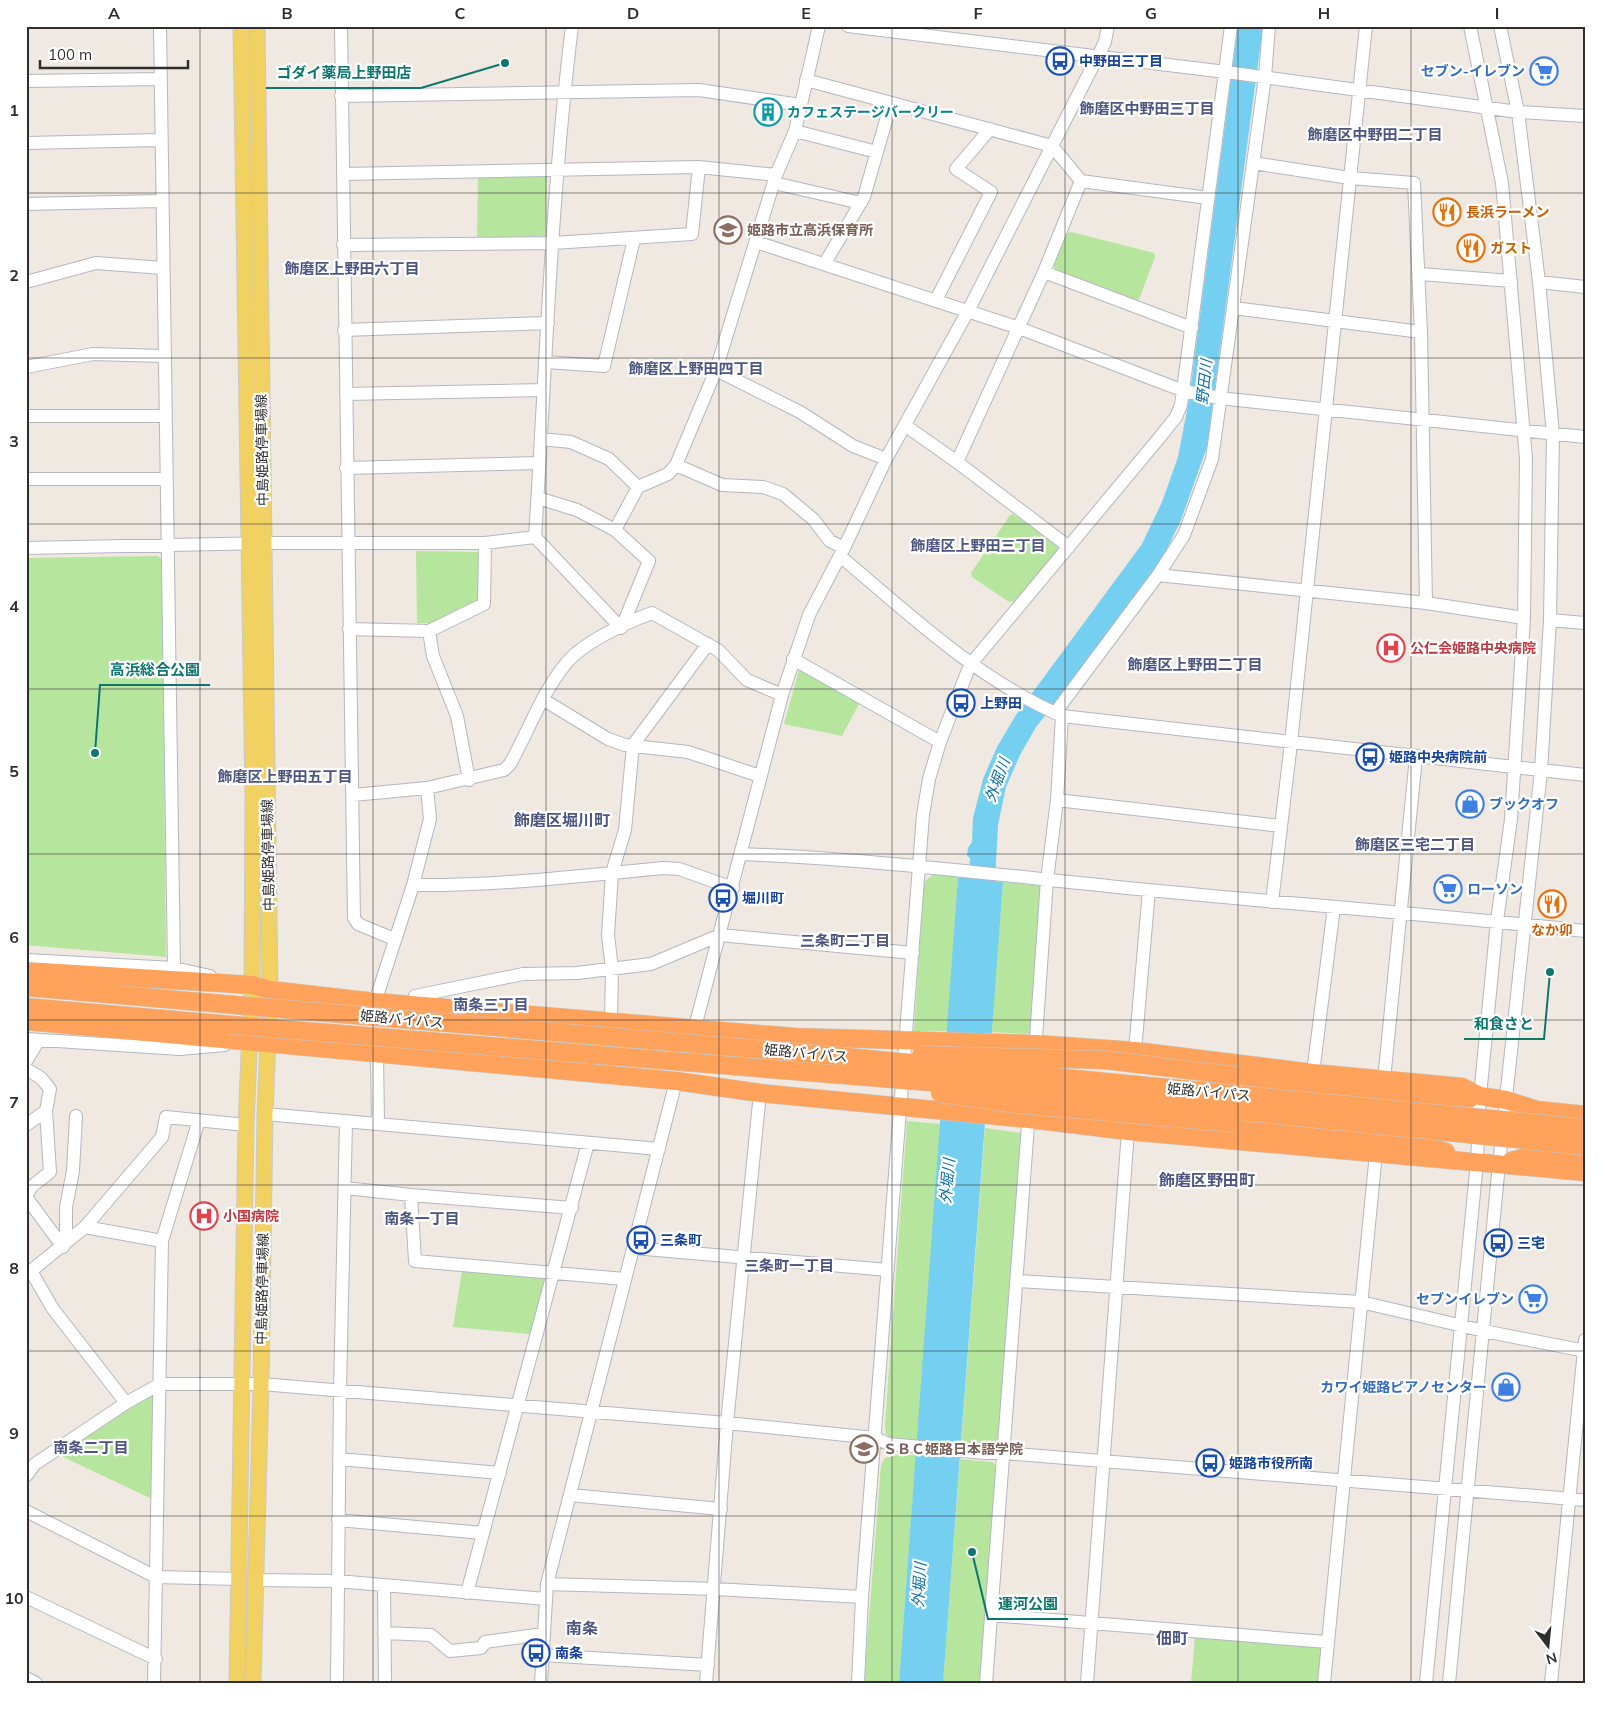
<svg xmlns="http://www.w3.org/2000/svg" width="1611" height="1709" font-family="Mulish,'Noto Sans JP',sans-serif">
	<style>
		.green { fill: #b6e59e }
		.water { fill: #75cff0 }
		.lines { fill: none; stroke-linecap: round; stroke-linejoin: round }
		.minor-casing { stroke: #b4b7c1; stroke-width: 14 }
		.major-casing { stroke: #c9c9c9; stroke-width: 17 }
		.highway-casing { stroke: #c9c9c9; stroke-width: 19 }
		.minor { stroke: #fff; stroke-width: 12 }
		.major { stroke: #f2d163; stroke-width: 15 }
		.highway { stroke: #ffa35c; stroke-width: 18 }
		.highway-bridge-casing { stroke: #c9c9c9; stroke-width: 19; stroke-linecap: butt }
		.highway-bridge { stroke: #ffa35c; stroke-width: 18 }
		.grid { fill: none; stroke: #2e2e2e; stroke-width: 1; stroke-opacity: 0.55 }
		.labels { text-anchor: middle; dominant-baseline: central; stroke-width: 4.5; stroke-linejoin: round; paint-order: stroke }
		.transit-label { font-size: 14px; font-weight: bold; fill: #164399; stroke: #fff; text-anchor: start }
		.shop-label { font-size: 14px; font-weight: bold; fill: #366cbe; stroke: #fff; text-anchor: end }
		.culture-label { font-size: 14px; font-weight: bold; fill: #0d838f; stroke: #fff; text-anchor: start }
		.food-label { font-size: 14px; font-weight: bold; fill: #c56008; stroke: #fff; text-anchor: start }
		.education-label { font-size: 14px; font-weight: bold; fill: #785e54; stroke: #fff; text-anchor: start }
		.street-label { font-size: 14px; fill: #2e2e2e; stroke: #fff }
		.health-label { font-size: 14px; font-weight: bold; fill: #be3a42; stroke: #fff; text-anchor: start }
		.neighbourhood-label { font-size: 15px; font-weight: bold; fill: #4d5680; stroke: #fff }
		.water-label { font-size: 15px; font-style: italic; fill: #0d6fa3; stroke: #fff }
		.quarter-label { font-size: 16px; font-weight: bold; fill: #4d5680; stroke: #fff }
		.leader { fill: none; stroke: #0f766e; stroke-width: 2 }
		.callout-dot { fill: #0f766e; stroke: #fff; stroke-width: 2 }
		.callout-label { font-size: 15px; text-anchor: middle; font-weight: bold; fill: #0f766e; stroke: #fff; stroke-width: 4.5; stroke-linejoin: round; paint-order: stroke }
		.neatline { fill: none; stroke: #2e2e2e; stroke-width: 2 }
		.grid-label { font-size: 16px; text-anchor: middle; font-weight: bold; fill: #2e2e2e }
	</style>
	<rect width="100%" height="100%" fill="#efe9e1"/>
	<!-- green -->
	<path class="green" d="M 547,173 L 545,236 L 477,239 L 478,174 Z
		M 1071,232 L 1154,253 L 1155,257 L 1138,302 L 1055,271 L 1053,265 L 1065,234 Z
		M 1013,514 L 1056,544 L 1058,549 L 1015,601 L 1009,602 L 972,577 L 971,573 L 1010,515 Z
		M 416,551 L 478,552 L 478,599 L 437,623 L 417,623 Z
		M 158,556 L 162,560 L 166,957 L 26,945 L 26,558 Z
		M 805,669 L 860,702 L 842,736 L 784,724 L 799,670 Z
		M 934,874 L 958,877 L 948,1031 L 914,1031 L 924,882 Z
		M 1003,882 L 1041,886 L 1030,1034 L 991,1032 Z
		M 907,1121 L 941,1124 L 917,1444 L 897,1442 L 886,1434 L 885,1424 Z
		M 985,1128 L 1022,1133 L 998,1447 L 961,1447 Z
		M 462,1271 L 544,1277 L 548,1282 L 534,1330 L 529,1334 L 453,1327 Z
		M 151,1395 L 156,1396 L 155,1494 L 150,1498 L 63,1457 L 62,1453 Z
		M 895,1455 L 916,1455 L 899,1683 L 864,1683 L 881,1465 L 885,1458 Z
		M 960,1459 L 993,1462 L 997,1468 L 980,1683 L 943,1683 Z
		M 1195,1637 L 1321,1648 L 1318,1683 L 1191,1683 Z"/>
	<!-- water -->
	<path class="water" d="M 1238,26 L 1263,26 L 1207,447 L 1181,520 L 1167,549 L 1124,617 L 1036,727 L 1020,755 L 1006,787 L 998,825 L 995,881 L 1003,882 L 943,1683 L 899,1683 L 958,877 L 969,878 L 970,858 L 967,856 L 968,848 L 972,842 L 973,818 L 983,779 L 997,747 L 1016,715 L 1142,544 L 1162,502 L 1178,457 L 1189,400 Z"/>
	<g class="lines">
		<!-- minor casing -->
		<g class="minor-casing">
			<path id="minor" d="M 160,26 L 174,968
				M 341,26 L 354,918 L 358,924 L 394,939
				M 572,26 C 551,196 546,367 535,537 L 621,628
				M 848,26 L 1226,72 L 1518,112 L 1585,116
				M 806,80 L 1052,146 L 1081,181 L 1208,198
				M 26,81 L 160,79
				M 341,96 L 699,90 L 801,105
				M 795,131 L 877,152
				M 26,143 L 160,140
				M 1253,163 L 1350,178 L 1414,183 L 1421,332 L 1426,603
				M 343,174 L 699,167 L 776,175
				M 774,183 L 861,203
				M 26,204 L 161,201
				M 756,242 L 1019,328 L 1184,391 L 1219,398 L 1585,437
				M 343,245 L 553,243 L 692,234 L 699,167
				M 825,263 L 864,197 L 891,103
				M 1044,272 L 1192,328
				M 1420,274 L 1511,281
				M 26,282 L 96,263 L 163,268
				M 1539,282 L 1585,287
				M 936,300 L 991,192 L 956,169 L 990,129
				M 1234,308 L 1421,332
				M 344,330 L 548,323
				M 546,362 L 604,366 L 634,239
				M 26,367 L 93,354 L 164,356
				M 716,370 L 800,412 L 853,446 L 886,459
				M 346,394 L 542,390
				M 26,416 L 165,416
				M 906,426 L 957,462 L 1069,547
				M 541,439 L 571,442 L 609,459 L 638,487
				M 957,462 L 1044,272 L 1081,181
				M 676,465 L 722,485 L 763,487 L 783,494 L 813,519 L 830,541 L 844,548
				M 346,468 L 539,463
				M 26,479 L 166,479
				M 538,498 L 577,510 L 615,530 L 649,561 L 622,627
				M 615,530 L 638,487 L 668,474 L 676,465 L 716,370 L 776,175 L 795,131 L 819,26
				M 26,548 L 263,543 L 485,543 L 535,537
				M 840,556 C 910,615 977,679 1062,716 L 1585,775
				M 1158,575 L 1426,603 L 1524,618
				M 1550,620 L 1585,623
				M 349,629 L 429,631 L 484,604 L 485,543
				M 429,631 L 433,656 L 457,716 L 469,780
				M 793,659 L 940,742
				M 544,700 L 608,739 L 625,745 L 688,752 L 760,776
				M 1055,713 L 1158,575 L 1184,535 L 1212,459 L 1265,77 L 1269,26
				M 353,795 L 427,788 L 504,770 L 510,764 C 528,732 541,695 564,666 C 581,643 625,623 652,613 L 718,650 L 747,680 L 782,695
				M 1057,800 L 1281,826
				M 741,854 C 878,859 1013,877 1148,890 C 1294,904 1439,915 1585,931
				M 413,885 C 496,886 579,876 663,868 L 679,869 L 733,888
				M 1272,902 L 1291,743 L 1366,26
				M 26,960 L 174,968 L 210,976
				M 375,1002 L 413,885 L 430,819 L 427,788
				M 413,1005 L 415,996 L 523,974 L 577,973 L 651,964 L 720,935 L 913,953
				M 611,1021 L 612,969 L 608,935 L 612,873 L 625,830 L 633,745 L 708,644
				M 695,1027 L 782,695 L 809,615 L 844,548 L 886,459 L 968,311 L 1105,42 L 1108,26
				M 26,1039 L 180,1049 L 225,1045
				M 1135,1051 L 1149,890
				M 377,1052 L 378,1124
				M 1035,1052 L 1047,880 L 1057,800 L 1062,716
				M 26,1061 L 39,1040
				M 26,1069 L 41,1078 L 50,1089 L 46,1111 L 50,1172 L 31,1187 L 26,1197 L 63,1247
				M 1313,1073 L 1334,907
				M 1384,1080 L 1416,757
				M 265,1114 L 659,1149
				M 26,1125 L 46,1111
				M 345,1188 L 411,1195 L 572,1208
				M 411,1195 L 415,1261 L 625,1279
				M 85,1227 L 162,1241 L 154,1683
				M 162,1241 L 199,1120
				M 63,1247 L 66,1233 L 66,1207 L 73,1171 L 76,1116
				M 634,1248 L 888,1270
				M 31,1271 L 53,1309 L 126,1403
				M 26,1275 L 85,1227 L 162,1137 L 166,1117 L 246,1125
				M 1018,1281 L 1361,1302 L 1484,1331 L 1585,1351
				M 339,1459 L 500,1473
				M 26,1476 L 35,1464 L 126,1403 L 160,1384 L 261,1384 L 727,1423 L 875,1438 L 889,1444 L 985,1453 L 1004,1453 L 1585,1500
				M 570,1495 L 721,1509
				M 26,1511 L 156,1577 L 239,1579
				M 338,1520 L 483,1533
				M 256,1580 L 337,1581 L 545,1599
				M 547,1584 L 715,1589 L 862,1597
				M 384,1586 L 385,1683
				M 467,1593 L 588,1143
				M 26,1597 L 156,1659
				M 991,1615 L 1327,1642
				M 384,1633 L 431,1635 L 450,1651 L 481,1648 L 485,1642 L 543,1634
				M 542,1655 L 708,1665
				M 26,1678 L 36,1683
				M 337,1683 L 340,1391 L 346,1121
				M 541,1683 L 547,1584 L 676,1081
				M 706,1683 L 727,1423 L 760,1093
				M 858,1683 L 862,1597 L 923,815 L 929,779 L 940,742 L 970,665 L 1160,437 L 1176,417 L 1181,405 L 1231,26
				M 986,1683 L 1029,1112
				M 1087,1683 L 1128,1131
				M 1324,1683 L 1376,1153
				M 1426,1683 L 1477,1162 L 1480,1096 L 1497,921 L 1511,819 L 1524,618 L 1526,459 L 1502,183 L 1470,26
				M 1449,1683 L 1499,1164 L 1541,771 L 1550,620 L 1553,434 L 1539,282 L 1518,112 L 1500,26
				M 1551,1683 L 1585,1340"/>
		</g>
		<!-- major casing -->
		<g class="major-casing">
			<path id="major" d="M 237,1683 L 246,1125 L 252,985 L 253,797 L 241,26
				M 253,1683 L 261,1384 L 265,1114 L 270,990 L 257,26"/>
		</g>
		<!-- highway casing -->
		<g class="highway-casing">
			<path id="highway" d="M 26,971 L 252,985 L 270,990 L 375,1002 L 795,1037 L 1036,1044 L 1135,1051 L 1313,1073 L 1462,1087 L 1480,1096 L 1506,1100 L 1537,1110 L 1585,1115
				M 26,987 L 235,1005
				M 26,1007 L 231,1025
				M 26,1021 L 676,1081 L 760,1093 L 1029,1119 L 1128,1131 L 1585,1172
				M 1243,1076 L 1366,1094 L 1471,1098
				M 1233,1123 L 1406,1139 L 1446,1152
				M 1511,1161 L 1535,1155 L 1585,1159"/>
		</g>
		<!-- minor -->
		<use href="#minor" class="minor"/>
		<!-- major -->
		<use href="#major" class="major"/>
		<!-- highway -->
		<use href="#highway" class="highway"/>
		<!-- highway-bridge casing -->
		<g class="highway-bridge-casing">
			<path id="highway-bridge" d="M 235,1005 L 826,1055 L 1585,1128
				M 231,1025 L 1039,1091 L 1585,1146
				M 921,1055 L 1105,1060 L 1238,1076
				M 940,1093 L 1016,1104 L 1233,1123"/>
		</g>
		<!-- highway-bridge -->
		<use href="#highway-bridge" class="highway-bridge"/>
	</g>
	<!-- grid -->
	<path class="grid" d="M 200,26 L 200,1683M 373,26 L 373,1683M 546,26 L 546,1683M 719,26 L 719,1683M 892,26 L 892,1683M 1065,26 L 1065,1683M 1238,26 L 1238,1683M 1411,26 L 1411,1683M 26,193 L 1585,193M 26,358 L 1585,358M 26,524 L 1585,524M 26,689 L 1585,689M 26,854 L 1585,854M 26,1020 L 1585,1020M 26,1185 L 1585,1185M 26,1351 L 1585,1351M 26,1516 L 1585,1516"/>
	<!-- icons -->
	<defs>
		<g id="bus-ring" transform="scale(1.4375)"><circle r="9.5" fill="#fff" stroke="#1a4fb4" stroke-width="1.5"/><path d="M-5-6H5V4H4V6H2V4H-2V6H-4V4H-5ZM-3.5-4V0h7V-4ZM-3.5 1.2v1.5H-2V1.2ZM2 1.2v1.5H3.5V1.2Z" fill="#1a4fb4"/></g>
		<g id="supermarket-ring" transform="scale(1.4375)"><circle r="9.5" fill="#fff" stroke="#3f7fe0" stroke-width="1.5"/><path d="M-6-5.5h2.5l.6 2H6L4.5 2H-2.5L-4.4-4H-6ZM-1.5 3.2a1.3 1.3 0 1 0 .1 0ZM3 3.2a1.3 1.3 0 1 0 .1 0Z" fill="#3f7fe0"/></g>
		<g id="building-ring" transform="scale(1.4375)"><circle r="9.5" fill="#fff" stroke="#0f9aa8" stroke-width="1.5"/><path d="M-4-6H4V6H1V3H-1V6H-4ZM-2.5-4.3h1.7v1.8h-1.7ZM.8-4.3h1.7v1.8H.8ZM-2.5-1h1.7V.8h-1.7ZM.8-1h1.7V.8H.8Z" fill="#0f9aa8"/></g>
		<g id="restaurant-ring" transform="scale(1.4375)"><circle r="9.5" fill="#fff" stroke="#e8710a" stroke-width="1.5"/><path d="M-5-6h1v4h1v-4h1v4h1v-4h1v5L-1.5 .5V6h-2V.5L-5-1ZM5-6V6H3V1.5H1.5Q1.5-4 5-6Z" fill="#e8710a"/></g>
		<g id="school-ring" transform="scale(1.4375)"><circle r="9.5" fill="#fff" stroke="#8d6e63" stroke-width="1.5"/><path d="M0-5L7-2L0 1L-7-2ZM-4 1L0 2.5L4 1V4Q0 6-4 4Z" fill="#8d6e63"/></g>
		<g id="hospital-ring" transform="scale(1.4375)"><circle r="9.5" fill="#fff" stroke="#e0444e" stroke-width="1.5"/><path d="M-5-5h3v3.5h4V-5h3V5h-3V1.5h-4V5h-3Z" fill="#e0444e"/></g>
		<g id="shop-ring" transform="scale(1.4375)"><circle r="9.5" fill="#fff" stroke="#3f7fe0" stroke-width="1.5"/><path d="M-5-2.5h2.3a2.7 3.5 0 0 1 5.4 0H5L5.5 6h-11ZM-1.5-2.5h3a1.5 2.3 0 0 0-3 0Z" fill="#3f7fe0"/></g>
	</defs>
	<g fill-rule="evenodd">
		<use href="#bus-ring" x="1060" y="61"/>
		<use href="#supermarket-ring" x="1544" y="71"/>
		<use href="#building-ring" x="768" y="112"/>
		<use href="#restaurant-ring" x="1447" y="212"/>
		<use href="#school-ring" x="728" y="230"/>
		<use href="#restaurant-ring" x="1471" y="248"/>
		<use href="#hospital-ring" x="1391" y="648"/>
		<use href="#bus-ring" x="961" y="703"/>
		<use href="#bus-ring" x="1370" y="757"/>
		<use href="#shop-ring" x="1470" y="804"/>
		<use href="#supermarket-ring" x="1448" y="889"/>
		<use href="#bus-ring" x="723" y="898"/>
		<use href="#restaurant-ring" x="1552" y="904"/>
		<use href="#hospital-ring" x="204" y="1216"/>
		<use href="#bus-ring" x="641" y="1240"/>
		<use href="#bus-ring" x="1498" y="1243"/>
		<use href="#supermarket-ring" x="1533" y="1299"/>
		<use href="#shop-ring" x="1506" y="1387"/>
		<use href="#school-ring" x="864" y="1449"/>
		<use href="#bus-ring" x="1210" y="1463"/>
		<use href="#bus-ring" x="536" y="1653"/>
	</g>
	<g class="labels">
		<!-- transit labels -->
		<g class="transit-label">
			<text x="1079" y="61">中野田三丁目</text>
			<text x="980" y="703">上野田</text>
			<text x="1389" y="757">姫路中央病院前</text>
			<text x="742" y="898">堀川町</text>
			<text x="660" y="1240">三条町</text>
			<text x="1517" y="1243">三宅</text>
			<text x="1229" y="1463">姫路市役所南</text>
			<text x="555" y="1653">南条</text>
		</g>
		<!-- shop labels -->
		<g class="shop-label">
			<text x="1525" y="71">セブン-イレブン</text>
			<text x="1489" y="804" text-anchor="start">ブックオフ</text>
			<text x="1467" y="889" text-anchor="start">ローソン</text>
			<text x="1514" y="1299">セブンイレブン</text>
			<text x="1487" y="1387">カワイ姫路ピアノセンター</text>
		</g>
		<!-- culture labels -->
		<g class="culture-label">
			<text x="787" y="112">カフェステージバークリー</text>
		</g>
		<!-- food labels -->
		<g class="food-label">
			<text x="1466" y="212">長浜ラーメン</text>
			<text x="1490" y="248">ガスト</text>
			<text x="1552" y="930" text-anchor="middle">なか卯</text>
		</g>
		<!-- education labels -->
		<g class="education-label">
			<text x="747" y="230">姫路市立高浜保育所</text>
			<text x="883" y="1449">ＳＢＣ姫路日本語学院</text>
		</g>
		<!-- street labels -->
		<g class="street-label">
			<text transform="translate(262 450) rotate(-91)">中島姫路停車場線</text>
			<text transform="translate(268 855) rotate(-91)">中島姫路停車場線</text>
			<text transform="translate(402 1019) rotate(5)">姫路バイパス</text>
			<text transform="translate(806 1053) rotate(5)">姫路バイパス</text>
			<text transform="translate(1209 1092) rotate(5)">姫路バイパス</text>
			<text transform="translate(262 1289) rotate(-89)">中島姫路停車場線</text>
		</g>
		<!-- health labels -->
		<g class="health-label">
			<text x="1410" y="648">公仁会姫路中央病院</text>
			<text x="223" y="1216">小国病院</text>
		</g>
		<!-- neighbourhood labels -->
		<g class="neighbourhood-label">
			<text x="1147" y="108">飾磨区中野田三丁目</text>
			<text x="1375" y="134">飾磨区中野田二丁目</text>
			<text x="352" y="268">飾磨区上野田六丁目</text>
			<text x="696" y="368">飾磨区上野田四丁目</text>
			<text x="978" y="545">飾磨区上野田三丁目</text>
			<text x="1195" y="664">飾磨区上野田二丁目</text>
			<text x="285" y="776">飾磨区上野田五丁目</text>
			<text x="1415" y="844">飾磨区三宅二丁目</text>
			<text x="845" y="940">三条町二丁目</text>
			<text x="491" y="1004">南条三丁目</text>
			<text x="422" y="1218">南条一丁目</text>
			<text x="789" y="1265">三条町一丁目</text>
			<text x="91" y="1447">南条二丁目</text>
		</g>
		<!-- water labels -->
		<g class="water-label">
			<text transform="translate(1204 382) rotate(-84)">野田川</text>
			<text transform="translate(997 780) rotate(-70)">外堀川</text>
			<text transform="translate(947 1181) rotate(-85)">外堀川</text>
			<text transform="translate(919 1585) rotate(-87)">外堀川</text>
		</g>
		<!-- quarter labels -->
		<g class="quarter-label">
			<text x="562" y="820">飾磨区堀川町</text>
			<text x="1207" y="1180">飾磨区野田町</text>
			<text x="582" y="1628">南条</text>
			<text x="1172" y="1638">佃町</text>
		</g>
	</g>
	<!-- callouts -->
	<path class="leader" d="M505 63L421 88H266M95 753L100 685H210M1550 972L1544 1039H1464M972 1552L988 1619H1068"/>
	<g class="callout-dot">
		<circle cx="505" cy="63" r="5"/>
		<circle cx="95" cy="753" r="5"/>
		<circle cx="1550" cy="972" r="5"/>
		<circle cx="972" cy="1552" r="5"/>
	</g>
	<g class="callout-label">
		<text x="344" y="78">ゴダイ薬局上野田店</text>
		<text x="155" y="675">高浜総合公園</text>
		<text x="1504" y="1029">和食さと</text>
		<text x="1028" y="1609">運河公園</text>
	</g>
	<!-- border -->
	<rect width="1611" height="1709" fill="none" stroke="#ffffff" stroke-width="55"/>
	<!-- north arrow -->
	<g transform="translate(1548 1646) rotate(164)" stroke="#ffffff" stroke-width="4" paint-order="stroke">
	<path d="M0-4L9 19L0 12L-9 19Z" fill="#2e2e2e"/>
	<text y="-8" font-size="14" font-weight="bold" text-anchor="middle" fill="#2e2e2e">N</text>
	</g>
	<!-- scale -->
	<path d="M40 60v8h148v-8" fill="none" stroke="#2e2e2e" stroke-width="2.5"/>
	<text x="48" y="60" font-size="15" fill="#2e2e2e" stroke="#ffffff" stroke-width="4" paint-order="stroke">100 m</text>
	<rect x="28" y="28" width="1556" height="1654" class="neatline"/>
	<g class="grid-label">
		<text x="114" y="19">A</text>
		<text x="287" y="19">B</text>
		<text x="460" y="19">C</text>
		<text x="633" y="19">D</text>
		<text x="806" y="19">E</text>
		<text x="978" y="19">F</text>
		<text x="1151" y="19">G</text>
		<text x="1324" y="19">H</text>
		<text x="1497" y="19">I</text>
		<text x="14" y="116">1</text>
		<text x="14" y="281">2</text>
		<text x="14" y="447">3</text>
		<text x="14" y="612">4</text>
		<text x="14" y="777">5</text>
		<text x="14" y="943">6</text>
		<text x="14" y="1108">7</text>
		<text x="14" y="1274">8</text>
		<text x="14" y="1439">9</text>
		<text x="14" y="1604">10</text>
	</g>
</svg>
